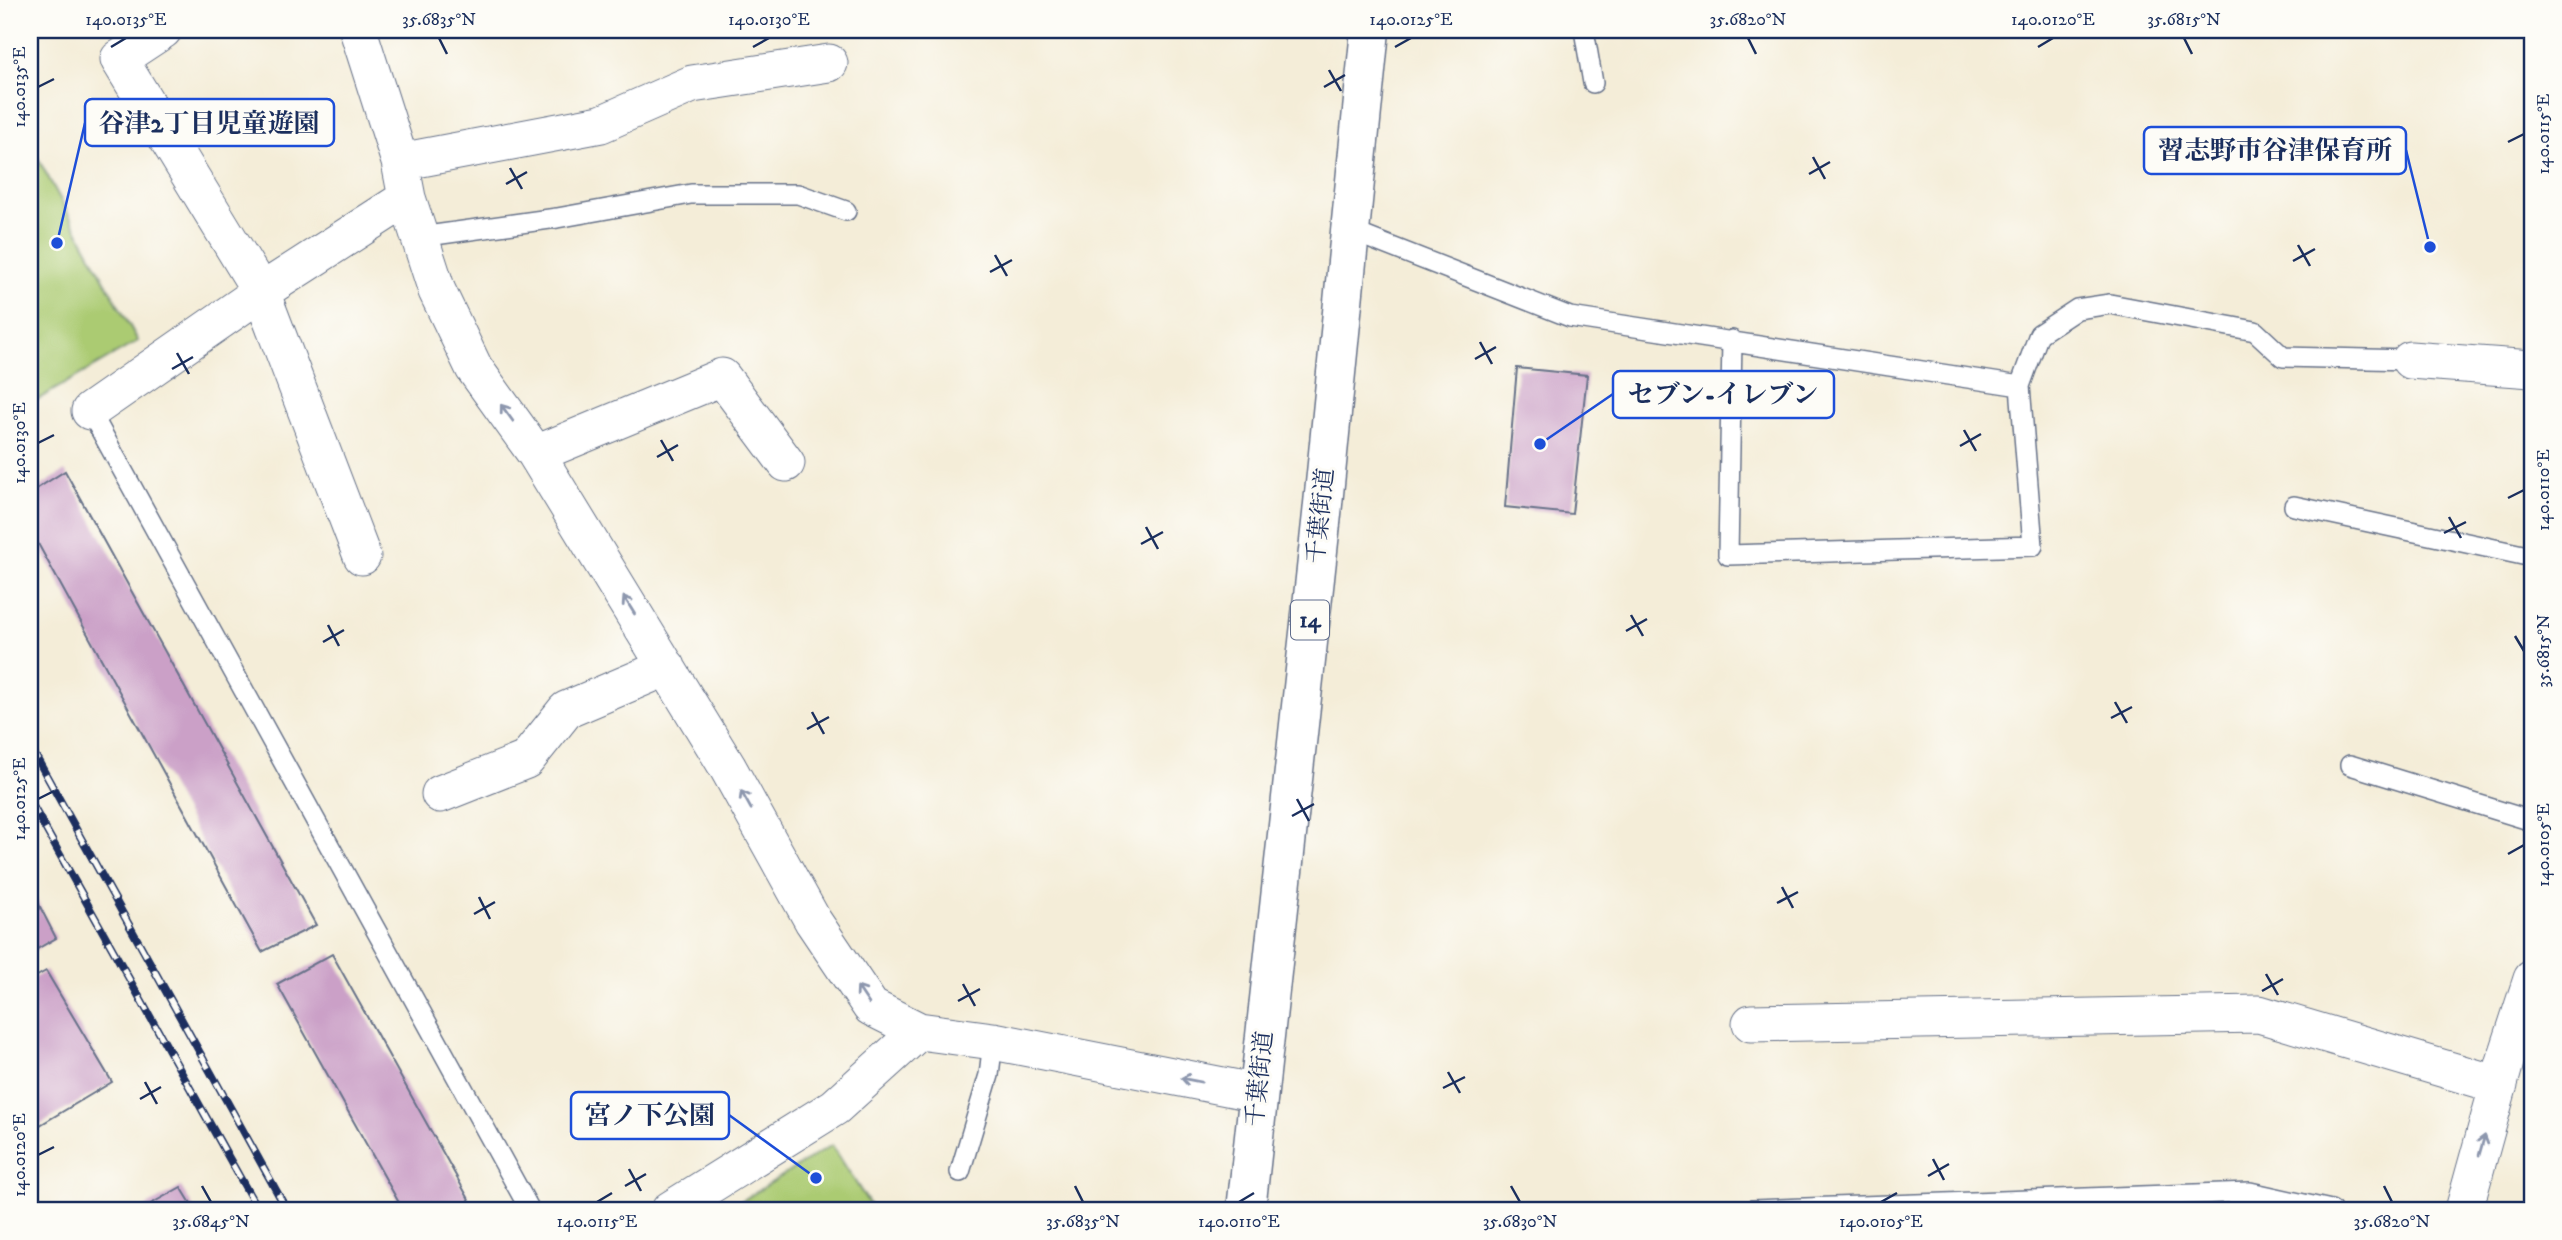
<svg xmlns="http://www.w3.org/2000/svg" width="2562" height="1240" font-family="'IM FELL DW Pica','Noto Serif JP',serif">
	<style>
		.green { fill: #abcb72; stroke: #637d68; stroke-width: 2 }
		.building { fill: #cba0c7 }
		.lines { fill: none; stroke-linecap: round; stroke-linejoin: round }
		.service-casing { stroke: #677289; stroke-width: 22 }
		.minor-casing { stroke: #677289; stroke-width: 39 }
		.trunk-casing { stroke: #677289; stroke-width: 41 }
		.service { stroke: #fff; stroke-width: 19 }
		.minor { stroke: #fff; stroke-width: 37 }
		.trunk { stroke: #fff; stroke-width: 38 }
		.rail-casing { stroke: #1b2f5e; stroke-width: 8 }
		.rail { stroke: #fdfcf7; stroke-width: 5; stroke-dasharray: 16; stroke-linecap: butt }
		.oneway { stroke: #8d97ae }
		.ticks { fill: none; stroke: #1b2f5e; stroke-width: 2.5 }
		.labels { text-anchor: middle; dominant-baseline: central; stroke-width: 6; stroke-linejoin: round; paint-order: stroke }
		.shield { fill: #fdfcf7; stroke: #5f6c8c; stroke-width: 2 }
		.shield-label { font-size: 23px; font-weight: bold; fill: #1b2f5e }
		.street-label { font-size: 24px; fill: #1b2f5e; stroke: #fdfcf7 }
		.leader { fill: none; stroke: #1d4ed8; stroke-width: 2.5 }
		.callout-dot { fill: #1d4ed8; stroke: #fdfcf7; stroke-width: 2.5 }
		.callout { fill: #fdfcf7; stroke: #1d4ed8; stroke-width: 2.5 }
		.callout-label { font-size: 26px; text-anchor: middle; font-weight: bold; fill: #1b2f5e }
		.neatline { fill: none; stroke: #1b2f5e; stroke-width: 2.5 }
		.ticks-label { font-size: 18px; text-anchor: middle; fill: #1b2f5e }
	</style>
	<rect width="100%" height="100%" fill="#fdfcf7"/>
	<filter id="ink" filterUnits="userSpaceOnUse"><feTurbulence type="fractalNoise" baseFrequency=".0143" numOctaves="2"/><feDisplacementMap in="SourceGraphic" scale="14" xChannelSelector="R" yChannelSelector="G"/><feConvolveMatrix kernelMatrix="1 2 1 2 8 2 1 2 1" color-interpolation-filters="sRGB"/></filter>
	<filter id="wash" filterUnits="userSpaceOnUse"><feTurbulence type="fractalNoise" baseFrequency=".00686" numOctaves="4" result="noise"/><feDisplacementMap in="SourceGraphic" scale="28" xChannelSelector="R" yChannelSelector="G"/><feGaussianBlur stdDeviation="1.57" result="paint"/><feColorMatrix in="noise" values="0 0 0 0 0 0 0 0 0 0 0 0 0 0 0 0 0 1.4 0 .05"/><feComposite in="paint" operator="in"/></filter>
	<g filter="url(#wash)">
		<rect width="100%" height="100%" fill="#f4edd8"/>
		<!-- green -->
		<path class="green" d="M 30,144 L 138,341 L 30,404 Z
			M 832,1145 L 873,1210 L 727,1210 Z"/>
		<g id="blocks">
			<!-- building -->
			<path class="building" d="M 1517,368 L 1587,375 L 1572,514 L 1505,507 Z
				M 65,471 L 316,925 L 262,952 L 30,529 L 30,493 Z
				M 30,887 L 56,938 L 30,953 Z
				M 332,954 L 475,1210 L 403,1210 L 277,984 Z
				M 46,971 L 112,1082 L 30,1131 L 30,980 Z
				M 181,1187 L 195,1210 L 140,1210 Z"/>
		</g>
	</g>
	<g filter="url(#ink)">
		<use href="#blocks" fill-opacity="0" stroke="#677289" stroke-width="2"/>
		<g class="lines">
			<!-- service casing -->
			<g class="service-casing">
				<path id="service" d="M 1584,30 L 1593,83
					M 1351,231 L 1570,317 L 2020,386
					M 420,237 L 557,218 L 691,194 L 798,194 L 846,211
					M 1732,340 L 1728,555 L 2033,546 L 2020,386 L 2039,334 L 2077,309 L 2110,304 L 2255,331 L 2283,357 L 2410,360
					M 90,411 L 530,1210
					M 2294,506 L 2532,557
					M 2350,765 L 2532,821
					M 960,1172 L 989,1075 L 993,1041
					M 1752,1210 L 2250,1192 L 2331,1210"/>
			</g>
			<!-- minor casing -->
			<g class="minor-casing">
				<path id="minor" d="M 163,30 L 119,59 L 261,292 L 362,556
					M 358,30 L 400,162 L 407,198 L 437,291 L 474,368 L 536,454 L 728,768 L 813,921 L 871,1007 L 919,1031 L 993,1041 L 1258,1093
					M 400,162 L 601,124 L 692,84 L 829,63
					M 2410,360 L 2532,369
					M 90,411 L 261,292 L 407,198
					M 536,454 L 722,377 L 786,463
					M 440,794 L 526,760 L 566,710 L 667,667
					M 1751,1023 L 2259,1014 L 2499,1085
					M 670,1210 L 835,1107 L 919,1031
					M 2464,1210 L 2505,1062 L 2532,979"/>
			</g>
			<!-- trunk casing -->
			<g class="trunk-casing">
				<path id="trunk" d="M 1246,1210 L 1322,514 L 1370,30"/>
			</g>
			<!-- service -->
			<use href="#service" class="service"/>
			<!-- minor -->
			<use href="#minor" class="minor"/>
			<!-- trunk -->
			<use href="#trunk" class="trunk"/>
			<!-- rail casing -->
			<g class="rail-casing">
				<path id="rail" d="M 30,746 L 287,1210
					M 30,801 L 258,1210"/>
			</g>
			<!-- rail -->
			<use href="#rail" class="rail"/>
		</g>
		<!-- one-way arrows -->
		<defs><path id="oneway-shaft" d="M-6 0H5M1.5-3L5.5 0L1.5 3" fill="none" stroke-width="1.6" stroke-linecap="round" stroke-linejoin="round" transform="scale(1.75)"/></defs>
		<g class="oneway">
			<use href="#oneway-shaft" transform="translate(507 413) rotate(-126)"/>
			<use href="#oneway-shaft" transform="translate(629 605) rotate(-122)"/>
			<use href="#oneway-shaft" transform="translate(746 800) rotate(-119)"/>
			<use href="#oneway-shaft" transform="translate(863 995) rotate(-124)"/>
			<use href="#oneway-shaft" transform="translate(1191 1080) rotate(-169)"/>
			<use href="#oneway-shaft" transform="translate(2482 1145) rotate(-74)"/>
		</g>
	</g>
	<!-- ticks -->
	<path class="ticks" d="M 439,38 L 447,54M 1748,38 L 1756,54M 2184,38 L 2192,54M 111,47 L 126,38M 753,47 L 769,38M 1395,47 L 1411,38M 2038,47 L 2053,38M 1329,70 L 1341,91M 38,87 L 54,79M 1324,87 L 1345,75M 2508,142 L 2524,134M 1813,157 L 1825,179M 510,168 L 522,189M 1809,174 L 1830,162M 506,184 L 527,172M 2298,245 L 2310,266M 995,255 L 1007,276M 2293,261 L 2315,249M 990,272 L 1012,260M 1480,342 L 1492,364M 177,353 L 189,374M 1475,359 L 1496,347M 172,369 L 193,357M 1964,430 L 1976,451M 661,440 L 673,461M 38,443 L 54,435M 1960,446 L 1981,434M 657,457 L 678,445M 2508,498 L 2524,490M 2449,517 L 2461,538M 1146,527 L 1158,549M 2444,533 L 2466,522M 1141,544 L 1163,532M 1631,615 L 1643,636M 328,625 L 339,646M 1626,631 L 1647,619M 2515,636 L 2524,651M 323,642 L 344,630M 2115,702 L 2127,723M 812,712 L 824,734M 2111,718 L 2132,707M 807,729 L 829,717M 38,799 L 54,791M 1297,799 L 1309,821M 1292,816 L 1314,804M 2508,854 L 2524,845M 1782,887 L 1793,908M 479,897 L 490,919M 1777,903 L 1798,892M 474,914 L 495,902M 2266,974 L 2278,995M 963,984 L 975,1006M 2262,991 L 2283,979M 958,1001 L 980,989M 1448,1072 L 1460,1093M 145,1082 L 157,1104M 1443,1088 L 1465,1077M 140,1099 L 161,1087M 38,1155 L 54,1147M 1933,1159 L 1944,1180M 629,1169 L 641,1191M 1928,1176 L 1949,1164M 202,1186 L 211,1202M 625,1186 L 646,1174M 1075,1186 L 1083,1202M 1511,1186 L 1520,1202M 2384,1186 L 2392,1202M 597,1202 L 612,1193M 1239,1202 L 1254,1193M 1881,1202 L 1897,1193"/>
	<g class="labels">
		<!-- shield labels -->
		<rect class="shield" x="1291" y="600.5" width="38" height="39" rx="5"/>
		<g class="shield-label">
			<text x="1310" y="620">14</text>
		</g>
		<!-- street labels -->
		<g class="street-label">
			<text transform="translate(1321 516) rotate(-84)">千葉街道</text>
			<text transform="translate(1260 1079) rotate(-84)">千葉街道</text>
		</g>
	</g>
	<!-- callouts -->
	<path class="leader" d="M57 243L85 123M2430 247L2406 150M1540 444L1613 394M816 1178L729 1115"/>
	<g class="callout-dot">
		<circle cx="57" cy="243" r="7"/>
		<circle cx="2430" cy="247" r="7"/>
		<circle cx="1540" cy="444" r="7"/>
		<circle cx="816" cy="1178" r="7"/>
	</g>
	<g class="callout">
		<rect x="85" y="99" width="249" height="47" rx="7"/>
		<rect x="2144" y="127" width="262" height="47" rx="7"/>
		<rect x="1613" y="371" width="221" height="47" rx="7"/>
		<rect x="571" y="1092" width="158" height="47" rx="7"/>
	</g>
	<g class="callout-label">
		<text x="209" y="132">谷津2丁目児童遊園</text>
		<text x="2275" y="159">習志野市谷津保育所</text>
		<text x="1723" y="403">セブン-イレブン</text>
		<text x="650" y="1124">宮ノ下公園</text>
	</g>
	<!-- margin -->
	<rect width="2562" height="1240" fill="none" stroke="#fdfcf7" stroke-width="77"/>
	<rect x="38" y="38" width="2486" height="1164" class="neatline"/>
	<g class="ticks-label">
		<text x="126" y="25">140.0135°E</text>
		<text x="439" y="25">35.6835°N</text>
		<text x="769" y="25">140.0130°E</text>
		<text x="1411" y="25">140.0125°E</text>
		<text x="1748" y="25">35.6820°N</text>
		<text x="2053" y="25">140.0120°E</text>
		<text x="2184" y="25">35.6815°N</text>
		<text transform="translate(19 87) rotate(-90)" y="6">140.0135°E</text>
		<text transform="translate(2543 134) rotate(-90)" y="6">140.0115°E</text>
		<text transform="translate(19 443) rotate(-90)" y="6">140.0130°E</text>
		<text transform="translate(2543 490) rotate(-90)" y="6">140.0110°E</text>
		<text transform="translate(2543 651) rotate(-90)" y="6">35.6815°N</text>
		<text transform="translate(19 799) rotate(-90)" y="6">140.0125°E</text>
		<text transform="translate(2543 845) rotate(-90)" y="6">140.0105°E</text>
		<text transform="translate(19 1155) rotate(-90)" y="6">140.0120°E</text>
		<text x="211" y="1227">35.6845°N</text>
		<text x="597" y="1227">140.0115°E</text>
		<text x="1083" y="1227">35.6835°N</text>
		<text x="1239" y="1227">140.0110°E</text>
		<text x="1520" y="1227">35.6830°N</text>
		<text x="1881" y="1227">140.0105°E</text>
		<text x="2392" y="1227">35.6820°N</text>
	</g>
</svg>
